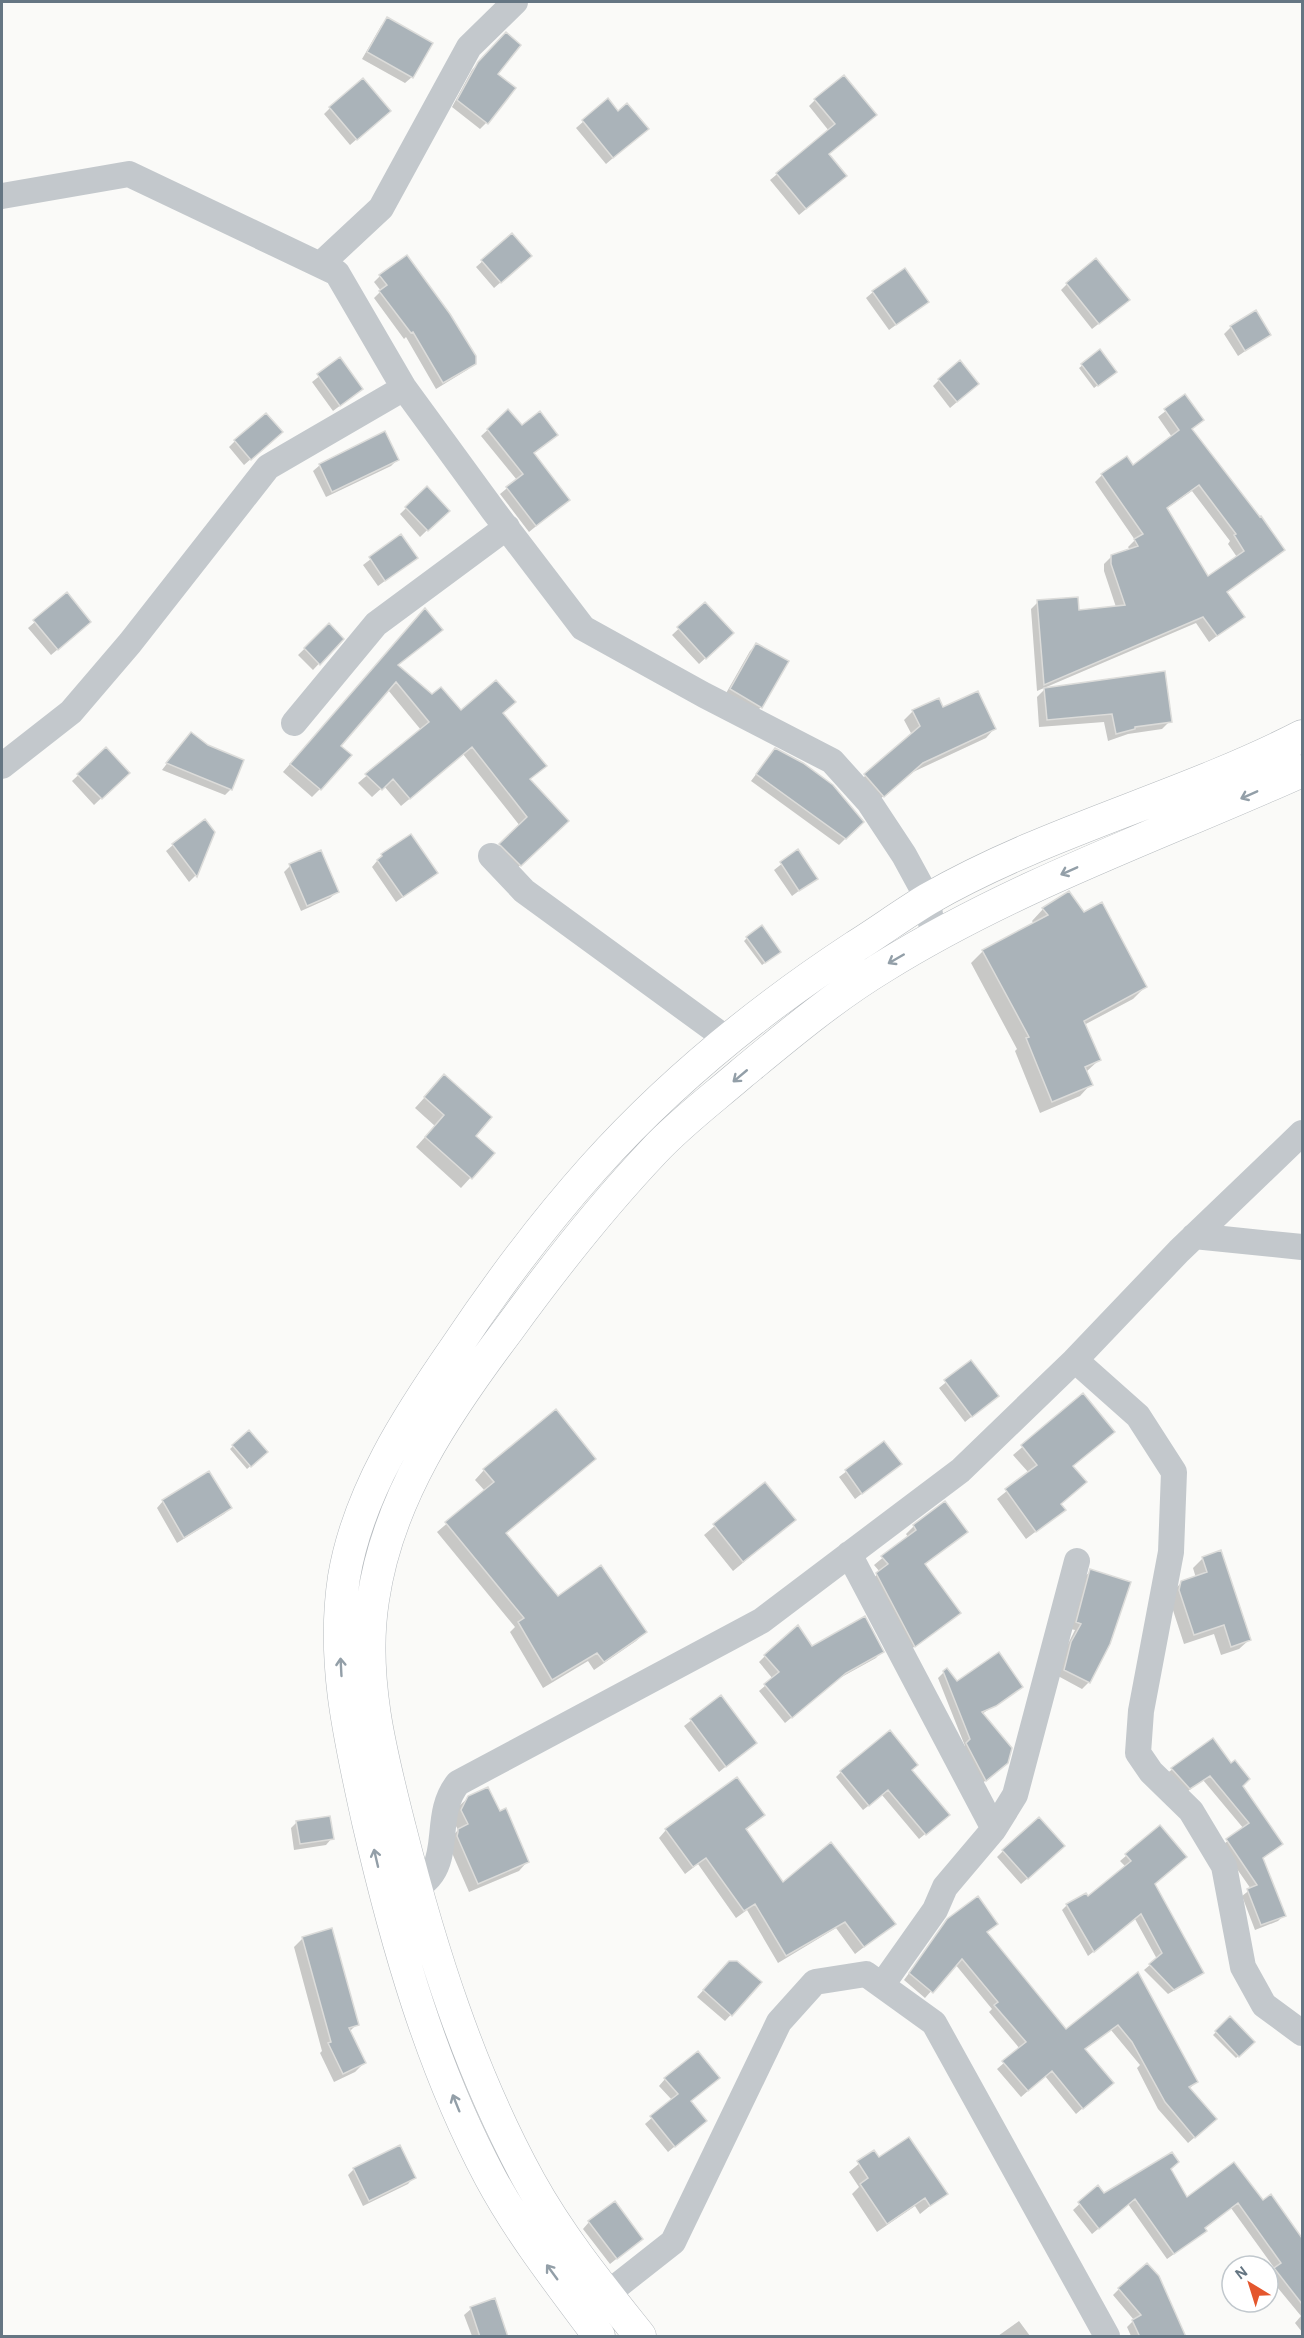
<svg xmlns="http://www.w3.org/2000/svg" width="1304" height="2338" font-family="'Alegreya Sans',sans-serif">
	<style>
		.shadow { fill: #0003; fill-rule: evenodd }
		.building { fill: #aab3b9; stroke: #dcdcda; stroke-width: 1.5; fill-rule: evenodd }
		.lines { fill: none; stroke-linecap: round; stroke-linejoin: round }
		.major-casing { stroke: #b5babe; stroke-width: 33 }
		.minor { stroke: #c3c8cc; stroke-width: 26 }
		.major { stroke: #fff; stroke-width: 32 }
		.oneway { stroke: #939fa8 }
	</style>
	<rect width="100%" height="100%" fill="#fafaf8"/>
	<!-- shadow -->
	<path class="shadow" d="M 387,19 L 412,77 L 405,83 L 362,59 L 381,26 Z
		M 506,34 L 486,123 L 480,129 L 452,107 L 472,70 Z
		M 608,100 L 640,135 L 606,164 L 576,128 Z
		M 815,100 L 875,115 L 827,155 L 838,182 L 799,215 L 770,180 L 829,131 L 809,106 Z
		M 330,108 L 382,117 L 350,145 L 324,114 Z
		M 512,235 L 524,262 L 494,288 L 476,267 Z
		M 380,276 L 474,363 L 467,370 L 436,389 L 406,337 L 404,339 L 374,298 L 381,291 L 374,282 Z
		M 1067,284 L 1121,306 L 1092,329 L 1061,290 Z
		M 873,292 L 927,302 L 889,330 L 866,298 Z
		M 1231,327 L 1269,335 L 1238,356 L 1224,334 Z
		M 1100,351 L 1112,374 L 1094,388 L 1079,368 Z
		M 340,360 L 354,395 L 333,411 L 312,382 Z
		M 939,380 L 971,390 L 950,408 L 933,386 Z
		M 1185,396 L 1202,420 L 1191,430 L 1283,550 L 1226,593 L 1243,616 L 1209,642 L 1196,623 L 1037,691 L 1031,609 L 1038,602 L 1078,612 L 1116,607 L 1104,571 L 1104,564 L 1112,556 L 1130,550 L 1128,547 L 1135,540 L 1095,482 L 1102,475 L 1133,467 L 1172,437 L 1158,417 ZM 1192,491 L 1230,541 L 1228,544 L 1237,557 L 1208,578 L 1166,509 Z
		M 508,411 L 521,427 L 556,435 L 533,454 L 568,500 L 529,532 L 500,494 L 517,480 L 481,436 Z
		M 275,438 L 244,465 L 229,447 L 235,441 Z
		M 397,460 L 391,466 L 326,497 L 313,471 L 320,465 Z
		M 427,488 L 448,510 L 420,537 L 400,514 Z
		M 401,536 L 416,558 L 378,586 L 363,565 Z
		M 67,594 L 83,628 L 51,655 L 28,628 Z
		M 705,604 L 725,640 L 699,664 L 672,635 Z
		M 417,618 L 441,630 L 397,666 L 432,696 L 461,712 L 502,713 L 536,774 L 529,780 L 559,829 L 512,873 L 492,853 L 520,826 L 463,754 L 401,806 L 384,786 L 372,797 L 358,783 L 421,730 L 388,690 L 339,746 L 320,789 L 312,797 L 283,772 Z
		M 329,625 L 342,639 L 313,670 L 298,655 Z
		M 757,644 L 761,707 L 755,713 L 725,695 L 750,651 Z
		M 1045,689 L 1170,721 L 1162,729 L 1128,734 L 1108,741 L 1104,722 L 1039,727 L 1037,697 Z
		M 942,709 L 994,729 L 986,738 L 913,772 L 874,804 L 856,784 L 912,735 L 904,720 L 913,711 Z
		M 185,740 L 231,789 L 225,795 L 162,770 Z
		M 106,749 L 128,773 L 94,805 L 72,781 Z
		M 769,757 L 862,822 L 839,845 L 751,781 Z
		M 213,833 L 195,876 L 189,882 L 166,851 L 173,845 Z
		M 798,851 L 816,878 L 792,896 L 774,870 Z
		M 382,855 L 436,873 L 396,902 L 372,867 Z
		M 290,866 L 337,892 L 330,898 L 301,911 L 284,872 Z
		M 1043,909 L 1145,987 L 1133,999 L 1084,1025 L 1099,1060 L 1086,1072 L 1091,1084 L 1080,1096 L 1040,1113 L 1015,1051 L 1017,1049 L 971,963 L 983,951 L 1034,924 L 1032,921 Z
		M 747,938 L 776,954 L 762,965 L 744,941 Z
		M 435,1086 L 474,1136 L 493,1153 L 461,1188 L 416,1147 L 435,1126 L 415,1108 Z
		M 971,1362 L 997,1396 L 965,1422 L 939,1388 Z
		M 1083,1395 L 1072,1466 L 1060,1505 L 1064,1510 L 1026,1539 L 997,1499 L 1029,1473 L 1013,1455 Z
		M 248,1432 L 266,1452 L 247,1469 L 230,1449 Z
		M 884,1443 L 900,1464 L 855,1499 L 839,1477 Z
		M 585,1468 L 505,1534 L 557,1598 L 645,1632 L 636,1641 L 594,1670 L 588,1661 L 543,1688 L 510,1632 L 515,1627 L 437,1532 L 485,1491 L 475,1480 L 484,1470 Z
		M 764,1484 L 784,1529 L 733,1571 L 704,1535 Z
		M 163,1501 L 230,1508 L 224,1514 L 177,1543 L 157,1508 Z
		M 914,1526 L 966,1532 L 924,1565 L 959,1613 L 906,1653 L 869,1582 L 880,1572 L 874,1565 L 908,1537 L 906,1534 Z
		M 1203,1558 L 1249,1640 L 1239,1649 L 1221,1655 L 1214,1634 L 1184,1644 L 1170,1601 L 1171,1593 L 1182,1582 L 1196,1578 L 1193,1568 Z
		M 1091,1571 L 1089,1682 L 1082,1689 L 1058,1676 L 1065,1650 L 1075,1630 L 1071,1629 L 1084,1577 Z
		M 812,1648 L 882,1651 L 876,1658 L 838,1679 L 785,1723 L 759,1691 L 773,1679 L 759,1662 L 765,1656 Z
		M 944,1672 L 957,1683 L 1021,1687 L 982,1714 L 1000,1769 L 980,1785 L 961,1750 L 965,1746 L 938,1678 Z
		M 721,1697 L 755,1743 L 719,1772 L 684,1726 Z
		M 1212,1740 L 1281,1844 L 1262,1859 L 1284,1915 L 1278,1921 L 1255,1930 L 1242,1896 L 1251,1889 L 1221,1846 L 1244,1829 L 1203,1780 L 1184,1794 L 1166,1774 Z
		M 910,1771 L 942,1820 L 919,1839 L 882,1795 L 863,1810 L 836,1777 L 841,1772 Z
		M 469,1797 L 527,1862 L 519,1871 L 469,1892 L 449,1846 L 450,1839 L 458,1830 L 453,1820 L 459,1806 Z
		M 763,1815 L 745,1831 L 782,1884 L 894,1924 L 855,1954 L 836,1928 L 778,1963 L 747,1910 L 736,1918 L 698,1864 L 685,1874 L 659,1838 L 666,1830 Z
		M 297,1822 L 332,1838 L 326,1845 L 294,1850 L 291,1828 Z
		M 1160,1827 L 1154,1885 L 1202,1973 L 1196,1978 L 1168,1994 L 1144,1970 L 1157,1959 L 1135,1919 L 1088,1956 L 1062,1910 L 1067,1905 L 1087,1898 L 1126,1867 L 1120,1861 Z
		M 1003,1851 L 1057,1853 L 1021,1884 L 997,1857 Z
		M 948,1920 L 996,1924 L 986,1933 L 1066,2031 L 1138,1974 L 1196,2082 L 1189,2089 L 1208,2126 L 1188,2143 L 1158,2109 L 1137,2068 L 1140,2065 L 1111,2030 L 1084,2050 L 1105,2089 L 1076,2114 L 1045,2076 L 1021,2097 L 997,2069 L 1020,2049 L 989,2012 L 992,2009 L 955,1964 L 925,1998 L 904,1980 Z
		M 303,1938 L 357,2024 L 349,2032 L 364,2063 L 355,2072 L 334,2082 L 320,2053 L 322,2051 L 294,1947 Z
		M 723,1969 L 760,1983 L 725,2021 L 697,1997 Z
		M 1230,2018 L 1253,2042 L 1236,2058 L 1213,2035 Z
		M 665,2079 L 690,2102 L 698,2127 L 668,2152 L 645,2124 L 672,2100 L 659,2086 Z
		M 873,2152 L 878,2159 L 946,2193 L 920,2214 L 915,2206 L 877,2232 L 852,2194 L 859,2187 L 849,2172 Z
		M 354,2169 L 414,2177 L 408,2184 L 363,2206 L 348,2175 Z
		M 1169,2170 L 1187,2200 L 1262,2202 L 1287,2223 L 1302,2242 L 1302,2332 L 1295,2323 L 1301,2316 L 1268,2276 L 1275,2269 L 1231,2208 L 1204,2229 L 1198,2237 L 1167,2259 L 1128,2204 L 1092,2234 L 1073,2210 L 1097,2188 L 1104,2195 Z
		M 589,2222 L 641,2239 L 610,2264 L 583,2229 Z
		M 1119,2289 L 1185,2336 L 1131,2336 L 1127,2327 L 1134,2320 L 1113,2295 Z
		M 471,2309 L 505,2336 L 472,2336 L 464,2315 Z
		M 1019,2321 L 1030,2336 L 998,2336 Z"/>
	<!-- building -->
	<path class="building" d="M 387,17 L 433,43 L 413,78 L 367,52 Z
		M 506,32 L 521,45 L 498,74 L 516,88 L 488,124 L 457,100 L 478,62 Z
		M 844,75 L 877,115 L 829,154 L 847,176 L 806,209 L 776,173 L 835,124 L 814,99 Z
		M 363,78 L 391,111 L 357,140 L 329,107 Z
		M 608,98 L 618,111 L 627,103 L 649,129 L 613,158 L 582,120 Z
		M 512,233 L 532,256 L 501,283 L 481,260 Z
		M 407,255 L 450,314 L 476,356 L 476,364 L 443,383 L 413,332 L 411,333 L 379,291 L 387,285 L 379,275 Z
		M 1096,258 L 1130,300 L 1099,324 L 1066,283 Z
		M 905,268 L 929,302 L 896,325 L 872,291 Z
		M 1256,310 L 1271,335 L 1245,351 L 1230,326 Z
		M 1100,349 L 1117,372 L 1098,386 L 1081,364 Z
		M 340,357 L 363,389 L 340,406 L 317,374 Z
		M 960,360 L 979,384 L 957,402 L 938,379 Z
		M 1185,394 L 1204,420 L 1192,429 L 1260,517 L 1261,516 L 1285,550 L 1227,592 L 1245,617 L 1217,636 L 1203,617 L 1044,685 L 1037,600 L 1078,597 L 1079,610 L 1125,605 L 1111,564 L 1111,555 L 1138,546 L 1134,539 L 1143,534 L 1101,474 L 1127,456 L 1133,465 L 1179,430 L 1164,409 ZM 1199,485 L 1236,534 L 1234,535 L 1244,551 L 1208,576 L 1167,508 Z
		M 508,409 L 522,425 L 540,411 L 558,435 L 534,453 L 570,500 L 536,526 L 506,487 L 523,474 L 487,429 Z
		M 266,413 L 283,432 L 251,460 L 234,440 Z
		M 385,431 L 399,460 L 332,492 L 319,464 Z
		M 427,486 L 450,511 L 428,531 L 405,507 Z
		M 401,534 L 418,558 L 385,581 L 369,557 Z
		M 67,592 L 91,622 L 58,650 L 33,620 Z
		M 705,602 L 734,633 L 706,659 L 677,627 Z
		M 425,608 L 443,630 L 398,665 L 432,694 L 441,687 L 461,710 L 496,680 L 516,702 L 503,713 L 547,766 L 530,779 L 569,821 L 521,866 L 499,844 L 527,817 L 472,747 L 410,799 L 393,779 L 382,790 L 365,774 L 429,722 L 396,682 L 341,746 L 352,755 L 321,790 L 290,764 Z
		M 329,623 L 344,639 L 320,665 L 304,648 Z
		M 756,643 L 789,661 L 762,708 L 730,689 Z
		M 1165,671 L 1172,722 L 1135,727 L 1135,729 L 1116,734 L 1112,714 L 1047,720 L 1044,688 Z
		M 978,691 L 996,729 L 923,763 L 884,797 L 864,774 L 920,726 L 912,710 L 939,698 L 943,707 Z
		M 191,732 L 208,745 L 244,760 L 232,790 L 166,763 Z
		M 106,747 L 130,773 L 102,799 L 77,774 Z
		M 775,748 L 803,763 L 833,785 L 864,822 L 846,839 L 756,774 Z
		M 205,819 L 215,832 L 197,877 L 172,844 Z
		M 411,834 L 438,873 L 403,897 L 377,860 L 382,856 L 381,854 Z
		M 798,849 L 818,879 L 799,891 L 780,862 Z
		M 321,850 L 339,892 L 307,906 L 289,864 Z
		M 1069,891 L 1084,912 L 1102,902 L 1147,987 L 1084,1021 L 1101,1060 L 1085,1067 L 1093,1085 L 1052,1102 L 1026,1038 L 1029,1037 L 982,950 L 1048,915 L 1042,908 Z
		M 762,925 L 781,952 L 765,963 L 746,937 Z
		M 444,1074 L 492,1117 L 476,1136 L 495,1153 L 472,1179 L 425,1137 L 444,1115 L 424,1097 Z
		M 971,1360 L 999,1396 L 972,1417 L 944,1380 Z
		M 1083,1393 L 1115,1432 L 1073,1466 L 1087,1482 L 1061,1504 L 1066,1510 L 1036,1532 L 1005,1489 L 1037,1465 L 1021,1445 Z
		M 556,1409 L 596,1459 L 506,1533 L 558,1596 L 601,1565 L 647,1632 L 604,1662 L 597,1653 L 552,1680 L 518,1622 L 524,1618 L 445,1522 L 494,1482 L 483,1469 Z
		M 249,1430 L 268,1452 L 251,1467 L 232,1445 Z
		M 884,1441 L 902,1464 L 862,1494 L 845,1470 Z
		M 209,1471 L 232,1508 L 184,1538 L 162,1500 Z
		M 765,1482 L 796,1520 L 743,1562 L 713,1524 Z
		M 945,1501 L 968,1532 L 925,1564 L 961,1613 L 915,1647 L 876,1573 L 888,1564 L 881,1556 L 916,1530 L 913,1525 Z
		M 1221,1550 L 1251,1640 L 1231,1647 L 1224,1625 L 1194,1635 L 1179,1590 L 1181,1581 L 1207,1572 L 1202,1557 Z
		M 1090,1569 L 1131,1582 L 1110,1644 L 1090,1683 L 1064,1670 L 1071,1642 L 1081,1624 L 1076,1622 Z
		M 865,1616 L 884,1652 L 846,1673 L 792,1718 L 764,1684 L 779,1672 L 764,1655 L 798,1625 L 812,1646 Z
		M 999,1652 L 1023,1687 L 996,1706 L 982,1712 L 1012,1748 L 1008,1763 L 986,1781 L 966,1743 L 970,1739 L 943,1671 L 947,1668 L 957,1681 Z
		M 721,1695 L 757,1743 L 726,1767 L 690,1719 Z
		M 890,1730 L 918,1765 L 912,1770 L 950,1815 L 926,1835 L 888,1790 L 869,1806 L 840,1771 Z
		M 1213,1738 L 1231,1763 L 1235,1760 L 1250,1779 L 1243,1786 L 1283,1844 L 1263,1858 L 1286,1916 L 1261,1925 L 1247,1889 L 1257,1885 L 1226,1839 L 1249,1823 L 1210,1776 L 1190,1789 L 1171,1768 Z
		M 737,1777 L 765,1815 L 746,1829 L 783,1882 L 831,1842 L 896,1924 L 864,1947 L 845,1922 L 786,1956 L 755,1904 L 744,1911 L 706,1858 L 693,1867 L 665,1829 Z
		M 488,1787 L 500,1811 L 506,1808 L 529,1862 L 478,1884 L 457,1836 L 458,1832 L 458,1829 L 468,1824 L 461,1810 L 468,1796 Z
		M 330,1816 L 334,1839 L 300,1844 L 296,1821 Z
		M 1039,1817 L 1065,1846 L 1028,1879 L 1002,1850 Z
		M 1160,1825 L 1187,1857 L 1155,1884 L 1204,1973 L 1174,1990 L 1149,1964 L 1162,1953 L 1141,1914 L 1094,1952 L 1066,1904 L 1086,1893 L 1088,1896 L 1131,1861 L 1125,1854 Z
		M 978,1896 L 998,1924 L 987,1932 L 1066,2029 L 1138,1972 L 1198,2082 L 1189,2087 L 1217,2119 L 1195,2138 L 1165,2102 L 1132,2042 L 1118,2025 L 1085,2049 L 1114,2083 L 1083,2109 L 1052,2071 L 1028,2091 L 1002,2061 L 1026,2042 L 994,2005 L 998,2002 L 962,1959 L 933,1993 L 909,1973 L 947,1919 Z
		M 332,1928 L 359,2025 L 349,2028 L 366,2063 L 343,2074 L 328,2043 L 331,2042 L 302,1937 Z
		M 729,1961 L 737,1961 L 762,1982 L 732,2016 L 703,1990 Z
		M 1230,2016 L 1255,2042 L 1239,2057 L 1215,2031 Z
		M 698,2051 L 720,2078 L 691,2101 L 707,2121 L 675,2147 L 650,2116 L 678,2094 L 664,2078 Z
		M 909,2137 L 948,2194 L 930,2206 L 925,2198 L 887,2224 L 860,2184 L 868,2178 L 857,2161 L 874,2150 L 879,2157 Z
		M 400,2145 L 416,2178 L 369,2201 L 353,2168 Z
		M 1172,2152 L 1179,2162 L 1171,2169 L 1187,2197 L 1234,2162 L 1263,2200 L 1271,2194 L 1302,2238 L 1302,2304 L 1274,2268 L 1281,2263 L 1238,2203 L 1205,2228 L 1207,2231 L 1174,2254 L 1135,2199 L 1099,2229 L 1078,2202 L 1098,2185 L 1104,2193 Z
		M 615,2201 L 643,2239 L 617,2259 L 588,2221 Z
		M 1147,2263 L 1159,2276 L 1186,2337 L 1140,2337 L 1132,2320 L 1141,2315 L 1118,2288 Z
		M 495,2298 L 508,2337 L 480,2337 L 470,2307 Z"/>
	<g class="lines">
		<!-- major casing -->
		<g class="major-casing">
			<path id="major" d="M 599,2336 C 561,2285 520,2233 490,2177 C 431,2066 396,1943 368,1822 C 350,1740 331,1661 344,1577 C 358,1493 408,1416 456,1347 C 498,1284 543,1224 593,1168 C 670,1082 760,1009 856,946 C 880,931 903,914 928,899 C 1046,831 1181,798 1302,736
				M 640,2336 C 601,2287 561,2238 530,2182 C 469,2071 431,1950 400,1828 C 381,1754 361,1677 373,1600 C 388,1497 447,1411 508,1330 C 553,1268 601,1207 654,1151 C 680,1123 712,1099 741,1074 C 787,1036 832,998 883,967 C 1015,885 1162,834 1302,771"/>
		</g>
		<!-- minor -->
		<path class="minor" d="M 2,196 L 129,174 L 337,273 L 404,388 L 493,510 L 583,628 L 704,695 L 832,761 L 869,802 L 904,855 L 928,899 L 933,938
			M 337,273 L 322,263 L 381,208 L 469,47 L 515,2
			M 294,723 L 376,624 L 507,527
			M 2,766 L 71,712 L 130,643 L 268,467 L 404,388
			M 491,856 L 524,891 L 727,1039
			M 1194,1236 L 1302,1247
			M 1075,1360 L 1138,1416 L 1174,1472 L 1171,1552 L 1141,1711 L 1138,1753 L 1151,1772 L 1191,1811 L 1224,1866 L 1243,1967 L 1264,2005 L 1302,2033
			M 849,1554 L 994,1829
			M 400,1894 C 463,1876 427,1821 458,1783 L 761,1621 L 961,1470 L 1075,1360 L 1179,1251 L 1302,1133
			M 882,1985 L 935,1910 L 945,1887 L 994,1829 L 1015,1795 L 1077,1561
			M 590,2304 L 607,2294 L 673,2242 L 779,2022 L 815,1982 L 866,1974 L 934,2023 L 1107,2336"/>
		<!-- major -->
		<use href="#major" class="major"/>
	</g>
	<!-- one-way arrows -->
	<defs><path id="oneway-shaft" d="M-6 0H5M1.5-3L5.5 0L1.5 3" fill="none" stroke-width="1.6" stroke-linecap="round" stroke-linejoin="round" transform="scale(1.5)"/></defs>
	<g class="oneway">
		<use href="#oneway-shaft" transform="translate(1249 795) rotate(156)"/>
		<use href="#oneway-shaft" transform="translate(1069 871) rotate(156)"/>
		<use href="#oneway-shaft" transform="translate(896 959) rotate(150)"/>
		<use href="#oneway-shaft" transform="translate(740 1076) rotate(140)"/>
		<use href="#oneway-shaft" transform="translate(341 1667) rotate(-93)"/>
		<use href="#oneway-shaft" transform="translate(376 1858) rotate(-103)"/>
		<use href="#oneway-shaft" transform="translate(456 2103) rotate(-112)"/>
		<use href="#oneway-shaft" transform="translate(552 2272) rotate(-126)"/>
	</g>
	<!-- border -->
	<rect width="1304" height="2338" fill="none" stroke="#657683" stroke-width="6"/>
	<!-- north arrow -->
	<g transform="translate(1250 2284) rotate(322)"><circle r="28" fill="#ffffff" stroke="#c1c8cd" stroke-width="1.5"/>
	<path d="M0-4.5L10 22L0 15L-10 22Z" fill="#e4572e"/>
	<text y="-9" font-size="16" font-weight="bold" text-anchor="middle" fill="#657683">N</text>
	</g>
</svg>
